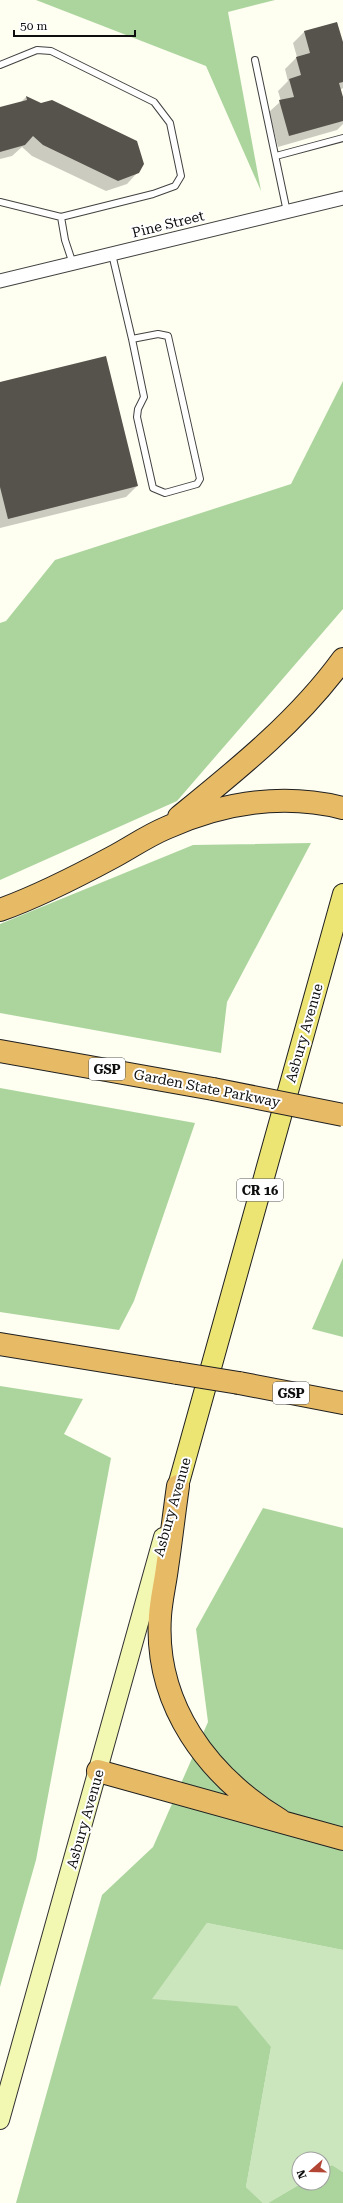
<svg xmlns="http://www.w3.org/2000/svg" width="343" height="2203" font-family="'Roboto Serif',serif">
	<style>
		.green { fill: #cbe5bd }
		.forest { fill: #acd59e }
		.shadow { fill: #0003 }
		.building { fill: #56524c }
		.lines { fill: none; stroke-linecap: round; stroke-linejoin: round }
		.service-casing { stroke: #414141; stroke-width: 8 }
		.minor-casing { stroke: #414141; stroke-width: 15 }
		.secondary-casing { stroke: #303030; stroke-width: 20 }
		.primary-casing { stroke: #1f1f1f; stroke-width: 22 }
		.motorway-casing { stroke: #1f1f1f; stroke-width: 24 }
		.service { stroke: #fff; stroke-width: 6 }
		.minor { stroke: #fff; stroke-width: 13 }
		.secondary { stroke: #f2f8b2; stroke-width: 18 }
		.primary { stroke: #ece573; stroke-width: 20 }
		.motorway { stroke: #e7ba66; stroke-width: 22 }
		.motorway-bridge-casing { stroke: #1f1f1f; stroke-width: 24; stroke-linecap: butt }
		.motorway-bridge { stroke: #e7ba66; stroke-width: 22 }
		.labels { text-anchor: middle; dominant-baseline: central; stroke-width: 4; stroke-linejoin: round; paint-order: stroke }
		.shield { fill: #fff; stroke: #565656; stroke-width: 1 }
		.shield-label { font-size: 13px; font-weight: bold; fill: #0e0e0e }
		.street-label { font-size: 14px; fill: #0e0e0e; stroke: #fff }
	</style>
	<rect width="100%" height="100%" fill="#fefef1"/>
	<!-- green -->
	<path class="green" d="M 207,1923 L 343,1950 L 343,2172 L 332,2165 L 323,2170 L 323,2159 L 299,2159 L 299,2183 L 302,2183 L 268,2203 L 263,2203 L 246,2187 L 271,2047 L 151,1999 Z"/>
	<!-- forest -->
	<path class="forest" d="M 36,0 L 275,0 L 228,12 L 261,191 L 206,66 Z
		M 343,381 L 343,609 L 177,801 L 0,880 L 0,623 L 6,621 L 55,560 L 291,484 Z
		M 311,843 L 227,1002 L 221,1053 L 0,1013 L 0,924 L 193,845 Z
		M 0,1088 L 195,1123 L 134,1301 L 119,1330 L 0,1312 Z
		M 343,1258 L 343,1337 L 312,1329 Z
		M 0,1386 L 83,1399 L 64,1434 L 111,1458 L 36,1860 L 0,1987 Z
		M 263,1508 L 343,1528 L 343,1950 L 207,1923 L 152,1999 L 237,2006 L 271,2047 L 246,2187 L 263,2203 L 16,2203 L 102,1895 L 153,1847 L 208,1722 L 196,1629 Z
		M 332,2165 L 343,2172 L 343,2203 L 268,2203 L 302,2183 L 323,2183 L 323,2170 Z"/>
	<!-- shadow -->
	<path class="shadow" d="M 337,23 L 343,46 L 343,88 L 340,90 L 343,101 L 343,124 L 337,130 L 278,147 L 269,112 L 281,101 L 278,91 L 288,81 L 285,69 L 297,57 L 293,43 L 304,32 Z
		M 26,97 L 41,104 L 138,172 L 127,184 L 106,191 L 32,156 L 22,147 L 12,156 L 0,159 L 0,108 L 20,103 Z
		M 0,383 L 137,486 L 126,497 L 0,528 Z"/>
	<!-- building -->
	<path class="building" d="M 337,22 L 343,42 L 343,82 L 339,83 L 343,97 L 343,121 L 289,136 L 279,100 L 294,97 L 289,79 L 301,75 L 296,57 L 310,53 L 304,31 Z
		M 26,96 L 41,103 L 52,100 L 137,141 L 144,164 L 139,173 L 118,181 L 43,145 L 33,136 L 25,145 L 0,152 L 0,107 L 27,100 Z
		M 106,356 L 138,486 L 8,519 L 0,487 L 0,382 Z"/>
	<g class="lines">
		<!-- service casing -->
		<g class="service-casing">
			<path id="service" d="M 255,60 L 287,212
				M 0,65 L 37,50 L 51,51 L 154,102 L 170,123 L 181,176 L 175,186 L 153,194 L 61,217 L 0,202
				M 276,156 L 343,138
				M 61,217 L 65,240 L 73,264
				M 112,254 L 132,339 L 158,334 L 168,336 L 200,479 L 197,484 L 165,493 L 153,488 L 137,417 L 138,409 L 144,397 L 132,339"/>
		</g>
		<!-- minor casing -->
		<g class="minor-casing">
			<path id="minor" d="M 0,281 L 343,198"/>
		</g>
		<!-- secondary casing -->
		<g class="secondary-casing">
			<path id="secondary" d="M 0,2120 L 163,1537"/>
		</g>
		<!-- primary casing -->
		<g class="primary-casing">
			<path id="primary" d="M 178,1486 L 343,894"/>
		</g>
		<!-- motorway casing -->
		<g class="motorway-casing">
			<path id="motorway" d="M 179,817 C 238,769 298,721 343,659
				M 0,910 C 39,896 76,877 113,857 C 130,848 147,836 166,828 C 222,803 283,793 343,808
				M 0,1051 L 213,1089
				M 0,1344 L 177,1373
				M 239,1383 L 343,1403
				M 178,1486 C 174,1514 171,1541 167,1568 C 165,1584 161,1600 160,1616 C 154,1705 208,1776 280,1820
				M 98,1771 L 343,1839"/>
		</g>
		<!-- service -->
		<use href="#service" class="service"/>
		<!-- minor -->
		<use href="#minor" class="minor"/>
		<!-- secondary -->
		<use href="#secondary" class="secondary"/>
		<!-- primary -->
		<use href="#primary" class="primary"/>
		<!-- motorway -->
		<use href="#motorway" class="motorway"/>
		<!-- motorway-bridge casing -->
		<g class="motorway-bridge-casing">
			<path id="motorway-bridge" d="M 213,1089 L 343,1115
				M 177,1373 L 239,1383"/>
		</g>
		<!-- motorway-bridge -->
		<use href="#motorway-bridge" class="motorway-bridge"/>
	</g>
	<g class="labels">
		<!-- shield labels -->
		<g class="shield">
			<rect x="89" y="1058" width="36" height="22" rx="3"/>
			<rect x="237" y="1179" width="46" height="22" rx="3"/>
			<rect x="273" y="1382" width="36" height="22" rx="3"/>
		</g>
		<g class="shield-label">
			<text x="107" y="1069">GSP</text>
			<text x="260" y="1190">CR 16</text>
			<text x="291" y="1393">GSP</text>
		</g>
		<!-- street labels -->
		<g class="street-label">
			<text transform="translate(168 224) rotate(-14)">Pine Street</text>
			<text transform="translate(304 1033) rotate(-74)">Asbury Avenue</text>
			<text transform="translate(207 1088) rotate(11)">Garden State Parkway</text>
			<text transform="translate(172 1507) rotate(-74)">Asbury Avenue</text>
			<text transform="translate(85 1819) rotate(-74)">Asbury Avenue</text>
		</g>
	</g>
	<!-- north arrow -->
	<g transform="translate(311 2171) rotate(250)"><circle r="19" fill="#ffffff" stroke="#9f9f9f"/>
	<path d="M0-3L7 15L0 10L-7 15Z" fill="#b24533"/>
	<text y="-6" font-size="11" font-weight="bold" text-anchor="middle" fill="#0e0e0e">N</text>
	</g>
	<!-- scale -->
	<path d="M14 30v6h121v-6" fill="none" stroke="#0e0e0e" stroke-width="2"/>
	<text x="20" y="30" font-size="12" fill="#0e0e0e" stroke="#ffffff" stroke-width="3" paint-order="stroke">50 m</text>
</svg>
